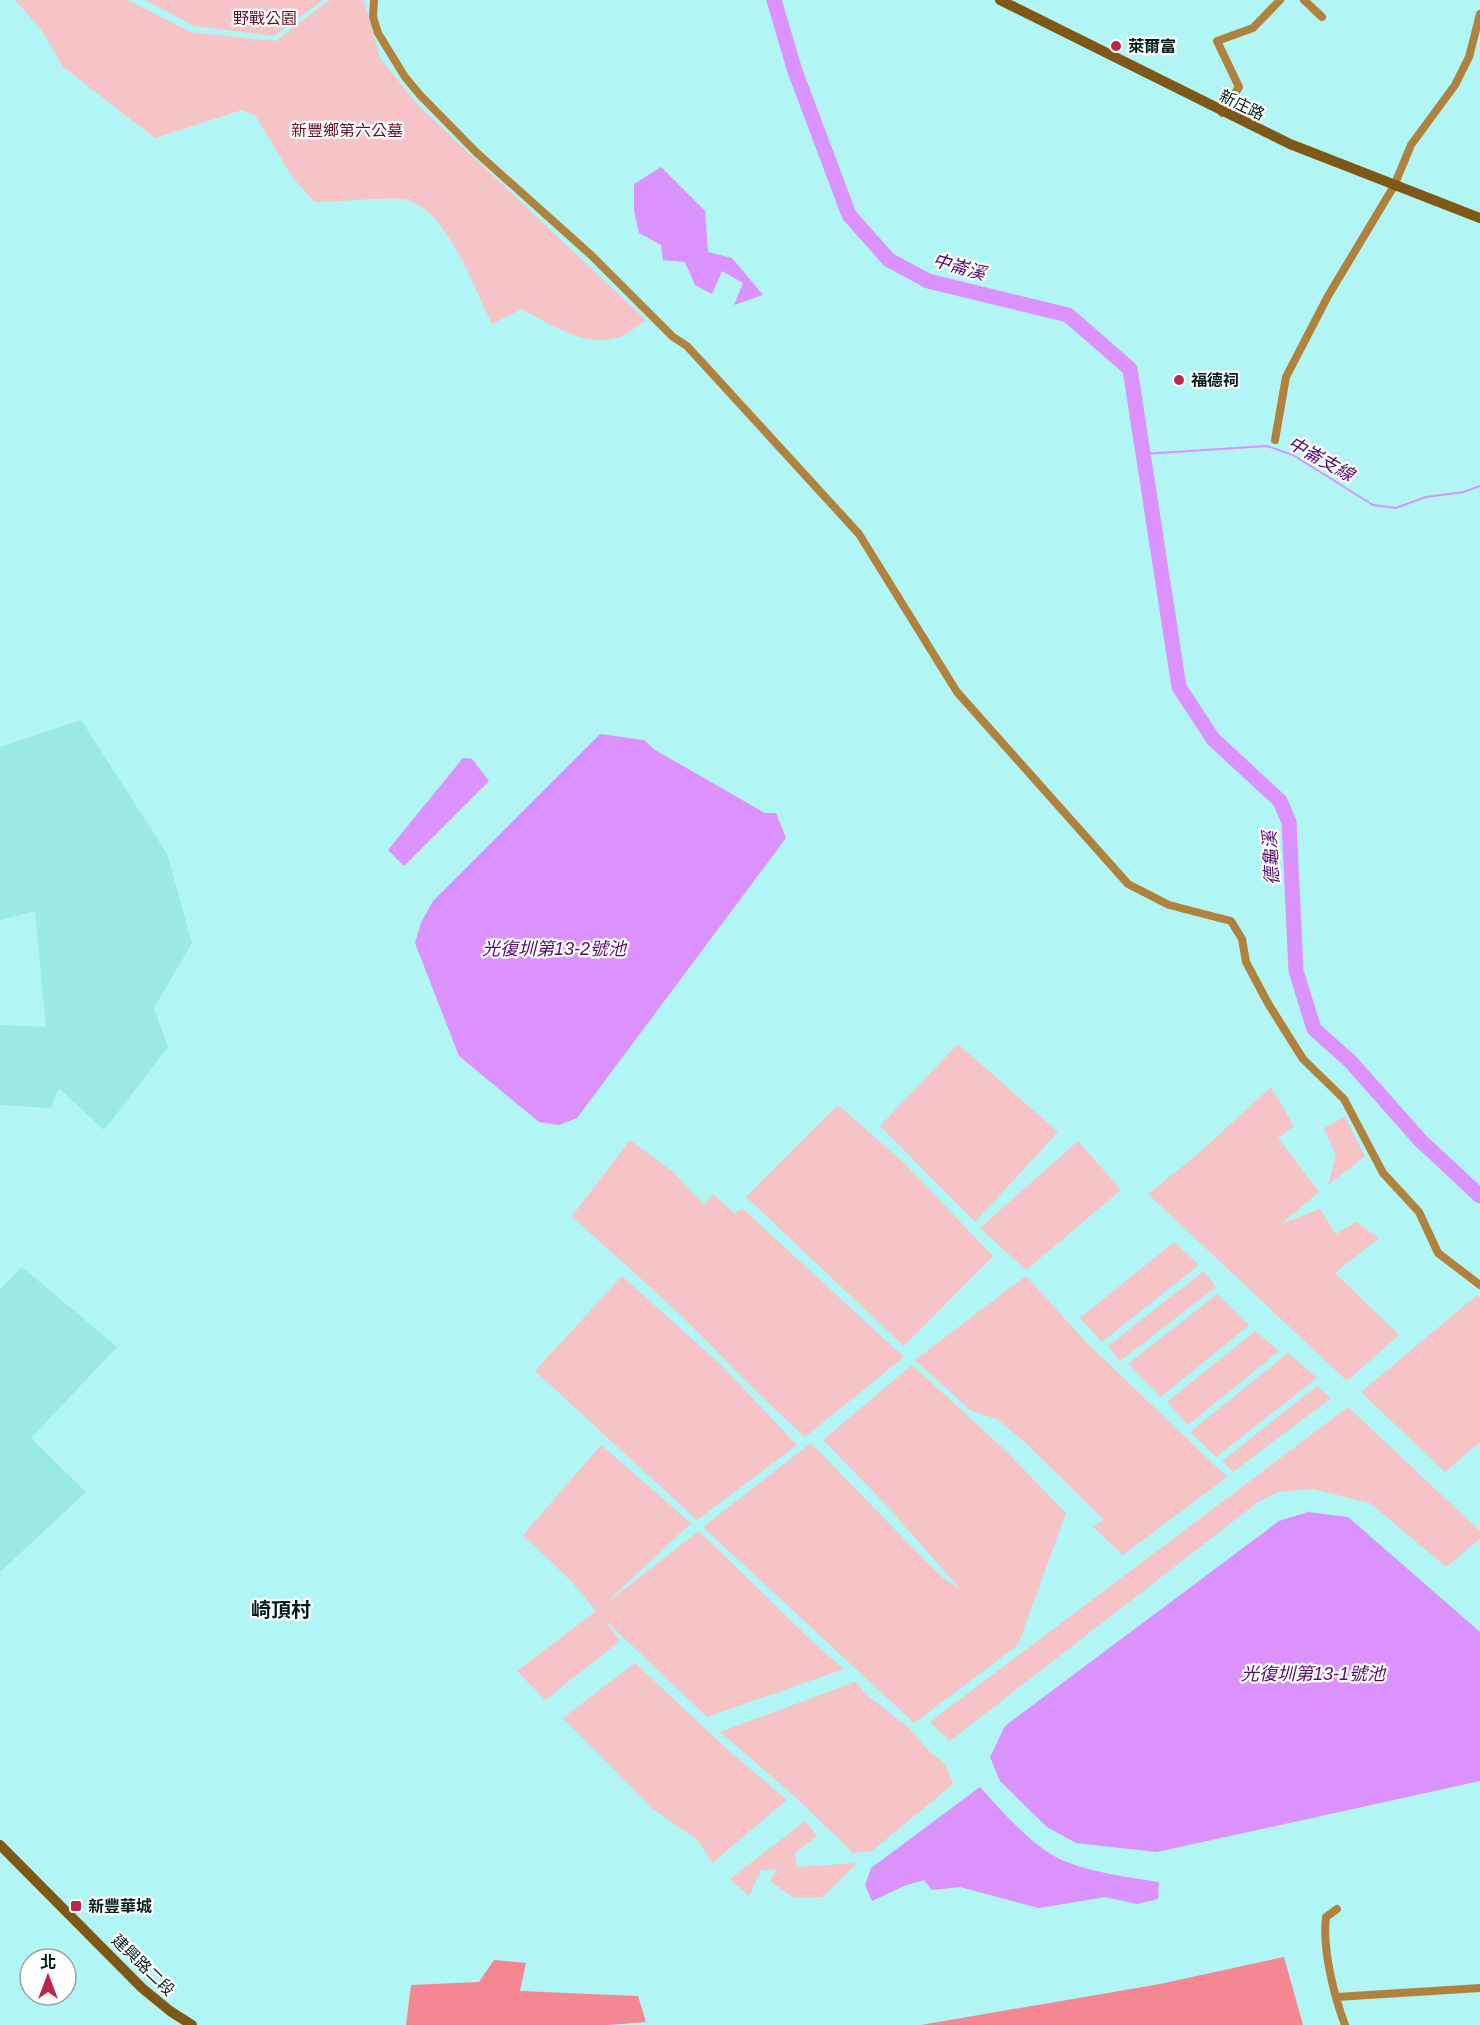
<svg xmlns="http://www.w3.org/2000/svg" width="1480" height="2025" font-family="Helvetica,'Noto Sans TC',sans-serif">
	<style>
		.built { fill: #9ae8e7 }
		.green { fill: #f6c4c7 }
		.forest { fill: #f48791 }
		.water { fill: #dc92fd }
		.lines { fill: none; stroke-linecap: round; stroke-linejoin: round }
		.stream { stroke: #dc92fd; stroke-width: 2 }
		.river { stroke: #dc92fd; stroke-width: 15 }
		.street { stroke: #b0823e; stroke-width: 8 }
		.secondary { stroke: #7f5818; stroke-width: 10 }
		.poi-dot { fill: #b92847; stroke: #fff; stroke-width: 2 }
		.labels { text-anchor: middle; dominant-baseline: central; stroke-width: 4.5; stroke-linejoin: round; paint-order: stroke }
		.park-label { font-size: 16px; fill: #661123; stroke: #fff }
		.poi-label { font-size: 16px; font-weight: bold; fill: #021d1d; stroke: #fff; text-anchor: start }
		.street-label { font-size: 16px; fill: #021d1d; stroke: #fff }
		.water-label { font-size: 18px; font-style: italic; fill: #540a6e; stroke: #fff }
		.quarter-label { font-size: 20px; font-weight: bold; fill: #021d1d; stroke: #fff }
	</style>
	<rect width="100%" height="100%" fill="#b1f5f4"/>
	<!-- built -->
	<path class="built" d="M 81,720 L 167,854 L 192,943 L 154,1008 L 168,1047 L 104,1130 L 59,1088 L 51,1108 L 0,1105 L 0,1025 L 46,1027 L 35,911 L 0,920 L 0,747 Z
		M 22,1267 L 117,1347 L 31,1438 L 86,1492 L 0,1572 L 0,1290 Z"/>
	<!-- green -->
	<path class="green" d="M 15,0 L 128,0 L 190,32 L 276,41 L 329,0 L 364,0 L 380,58 L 418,105 L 646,320 C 638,325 631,332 622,336 C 588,350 551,325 522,309 L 492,324 C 474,288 449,214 408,200 C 394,196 333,202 315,202 L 293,178 L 255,115 L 242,110 L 155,138 L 62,66 L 43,32 Z
		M 145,0 L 323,0 L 274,36 L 194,26 Z
		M 958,1044 L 1058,1132 L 975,1222 L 880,1126 Z
		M 1271,1087 L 1294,1126 L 1278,1138 L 1319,1192 L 1281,1224 L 1320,1209 L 1336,1234 L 1356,1222 L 1379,1238 L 1335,1273 L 1399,1335 L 1347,1381 L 1148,1194 L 1200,1152 Z
		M 838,1105 L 903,1162 L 993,1256 L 904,1346 L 746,1197 Z
		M 1345,1117 L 1365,1156 L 1328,1185 L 1336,1156 L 1324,1128 Z
		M 630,1140 L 673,1172 L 704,1205 L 713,1194 L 735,1214 L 742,1208 L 904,1357 L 805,1437 C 754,1392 710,1342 660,1296 C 631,1269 601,1244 572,1216 Z
		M 1078,1141 L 1121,1190 L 1026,1270 L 980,1228 Z
		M 1174,1242 L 1199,1265 L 1102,1342 L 1080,1318 Z
		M 1204,1271 L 1216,1287 L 1120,1361 L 1108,1346 Z
		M 622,1276 L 721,1365 L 797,1445 L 697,1520 L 535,1371 Z
		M 1026,1276 L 1086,1342 L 1227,1477 L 1123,1555 L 1093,1527 L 1104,1520 L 1028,1445 L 997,1419 L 971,1411 L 915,1360 Z
		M 1217,1294 L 1249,1325 L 1161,1397 L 1128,1364 Z
		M 1477,1295 L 1480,1298 L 1480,1442 L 1445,1472 L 1361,1392 Z
		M 1255,1331 L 1279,1351 L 1188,1425 L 1167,1402 Z
		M 1288,1353 L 1317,1378 L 1216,1457 L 1190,1432 Z
		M 912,1365 L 1006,1451 L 1066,1513 L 1018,1645 L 914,1723 L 703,1527 L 811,1443 L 913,1548 L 943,1578 L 961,1590 L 887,1506 L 823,1440 Z
		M 1317,1386 L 1331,1398 L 1233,1472 L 1222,1461 Z
		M 1348,1407 L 1480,1531 L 1480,1539 L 1446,1567 L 1370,1503 L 1313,1489 L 1278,1492 L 1258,1502 L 950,1741 L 930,1722 Z
		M 601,1445 L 691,1523 L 604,1605 L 699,1531 L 816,1645 L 844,1669 L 707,1717 L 604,1619 L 620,1641 L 545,1700 L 517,1671 L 596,1611 L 572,1582 L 523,1535 Z
		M 635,1663 L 728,1750 L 787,1800 L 712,1863 L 699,1841 L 653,1809 L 563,1718 Z
		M 855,1682 L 868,1696 L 909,1728 L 927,1749 L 946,1765 L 953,1784 L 872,1851 L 853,1853 L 792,1794 L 720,1732 Z
		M 805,1821 L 817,1836 L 795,1853 L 797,1867 L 857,1863 L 823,1897 L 794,1898 L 770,1881 L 777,1869 L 761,1870 L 749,1896 L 730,1879 Z"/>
	<!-- forest -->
	<path class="forest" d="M 1284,1957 L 1303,2025 L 921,2025 L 1160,1984 Z
		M 494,1960 L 526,1963 L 520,1991 L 638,1996 L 646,2022 L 608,2025 L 406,2025 L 411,1985 L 479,1982 Z"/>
	<!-- water -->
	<path class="water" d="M 661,167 L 705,211 L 708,252 L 732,258 L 763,295 L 734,305 L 743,283 L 722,271 L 712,294 L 695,285 L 685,262 L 663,260 L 661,245 L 639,233 L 634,211 L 634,184 Z
		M 600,734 L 644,740 L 655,750 L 765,813 L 776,813 L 786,838 L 577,1118 L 559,1125 L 539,1122 L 459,1056 L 415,943 L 421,923 L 433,901 Z
		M 463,758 L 472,759 L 489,781 L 404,866 L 388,850 Z
		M 1308,1512 L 1348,1517 L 1480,1632 L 1480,1781 L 1157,1852 L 1076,1843 L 1047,1827 L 1000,1781 L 990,1757 L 1005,1726 L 1279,1521 Z
		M 980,1787 C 1001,1810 1034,1849 1064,1861 C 1094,1873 1127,1877 1159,1882 L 1158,1899 L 1137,1904 L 1105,1897 L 1039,1908 L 960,1887 L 932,1890 L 924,1880 L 904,1886 L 872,1901 L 865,1885 L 871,1868 Z"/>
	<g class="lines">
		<!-- stream -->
		<path class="stream" d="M 1143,454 L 1267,446 L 1293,455 L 1373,505 L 1396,508 L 1426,497 L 1464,492 L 1480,486"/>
		<!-- river -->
		<path class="river" d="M 774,0 L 795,71 L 849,215 L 889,260 L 928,281 L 1068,315 L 1130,369 L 1179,687 L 1213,739 L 1280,801 L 1289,822 L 1296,971 L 1314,1029 L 1350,1061 L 1420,1140 L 1480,1196"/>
		<!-- street -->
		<path class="street" d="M 374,0 L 373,17 L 378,33 L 405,77 L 420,95 L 477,153 L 591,255 L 673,337 L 687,346 L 859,534 L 957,692 L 1128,884 L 1169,905 L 1231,921 L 1242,939 L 1246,962 L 1269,1005 L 1303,1059 L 1344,1099 L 1383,1173 L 1419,1212 L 1438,1253 L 1480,1285
			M 1304,0 L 1322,17
			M 1222,113 L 1239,87 L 1217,41 L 1253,28 L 1280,0
			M 1275,440 L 1286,377 L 1328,296 L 1394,186 L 1411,145 L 1455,85 L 1469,57 L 1480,14
			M 1337,1909 L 1326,1917 C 1322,1948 1334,1996 1345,2025
			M 1337,1997 L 1480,1988"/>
		<!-- secondary -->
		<path class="secondary" d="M 1000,0 L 1290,144 L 1480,218
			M 0,1845 L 142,1988 L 170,2011 L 192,2025"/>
	</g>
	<!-- markers -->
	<g class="poi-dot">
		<circle cx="1116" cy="46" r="6"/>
		<circle cx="1179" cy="380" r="6"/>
		<rect x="70" y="1900" width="12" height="12" rx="3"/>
	</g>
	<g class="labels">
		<!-- park labels -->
		<g class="park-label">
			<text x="265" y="18">野戰公園</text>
			<text x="347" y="130">新豐鄉第六公墓</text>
		</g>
		<!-- poi labels -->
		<g class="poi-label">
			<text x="1128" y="46">萊爾富</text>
			<text x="1191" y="380">福德祠</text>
			<text x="88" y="1906">新豐華城</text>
		</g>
		<!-- street labels -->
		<g class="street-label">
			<text transform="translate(1242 105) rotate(26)">新庄路</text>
			<text transform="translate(143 1965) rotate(44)">建興路二段</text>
		</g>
		<!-- water labels -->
		<g class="water-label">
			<text transform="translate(959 267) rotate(16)">中崙溪</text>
			<text transform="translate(1321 459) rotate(29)">中崙支線</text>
			<text transform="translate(1271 858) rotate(-93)">德龜溪</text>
			<text x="554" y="949">光復圳第13-2號池</text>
			<text x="1313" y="1674">光復圳第13-1號池</text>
		</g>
		<!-- quarter labels -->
		<g class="quarter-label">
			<text x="281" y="1610">崎頂村</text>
		</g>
	</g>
	<!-- north arrow -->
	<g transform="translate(48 1977)"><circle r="28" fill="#ffffff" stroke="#9aa5a5" stroke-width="1.5"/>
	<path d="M0-4.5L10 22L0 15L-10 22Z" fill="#b92847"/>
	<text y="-9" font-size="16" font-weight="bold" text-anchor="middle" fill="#021d1d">北</text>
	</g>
</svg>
